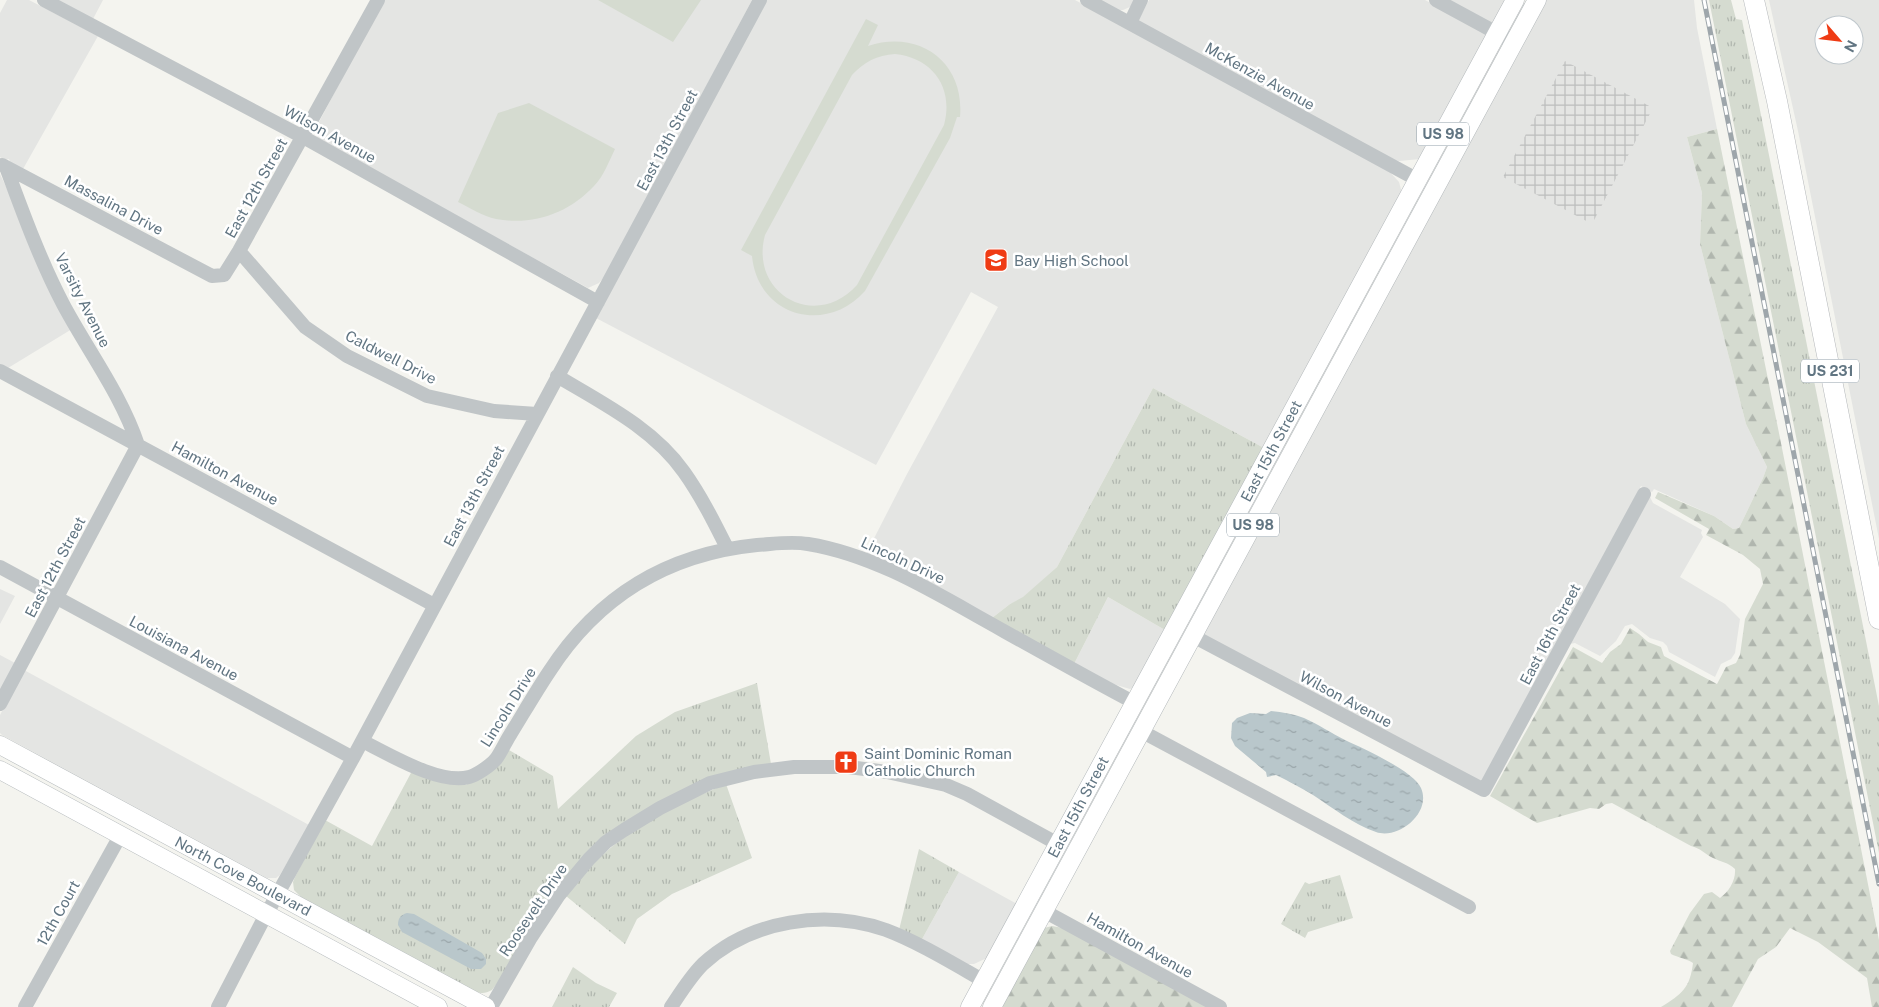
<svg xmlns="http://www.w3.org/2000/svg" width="1879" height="1007" font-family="'Public Sans',sans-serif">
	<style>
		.built { fill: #e4e5e3; fill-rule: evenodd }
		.industrial { fill: url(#industrial-grid) }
		.grass { fill: url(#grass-tufts) }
		.forest { fill: url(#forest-firs) }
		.pitch { fill: #d5dbd0; fill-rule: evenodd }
		.water { fill: url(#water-ripples) }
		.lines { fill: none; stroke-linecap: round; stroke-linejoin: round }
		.major-casing { stroke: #b3b8bb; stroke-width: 19 }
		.highway-casing { stroke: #b5b8bb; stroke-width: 21 }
		.minor { stroke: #c0c5c7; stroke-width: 14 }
		.major { stroke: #fff; stroke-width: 18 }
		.highway { stroke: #fff; stroke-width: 20 }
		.rail-casing { stroke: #9ea6ab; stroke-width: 5 }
		.rail { stroke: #fff; stroke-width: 3; stroke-dasharray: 9; stroke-linecap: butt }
		.labels { text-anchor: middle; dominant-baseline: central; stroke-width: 5; stroke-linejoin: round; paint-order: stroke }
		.shield { fill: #fff; stroke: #909ea8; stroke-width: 1 }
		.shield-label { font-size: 14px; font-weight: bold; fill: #617582 }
		.street-label { font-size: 15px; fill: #617582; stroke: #fff }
		.poi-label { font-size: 15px; fill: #617582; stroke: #fff; text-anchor: start }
	</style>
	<defs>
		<pattern id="industrial-grid" width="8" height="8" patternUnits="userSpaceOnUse" patternTransform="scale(1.25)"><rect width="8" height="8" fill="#e4e5e3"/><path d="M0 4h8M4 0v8" fill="none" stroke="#bcbebd"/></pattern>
		<pattern id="grass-tufts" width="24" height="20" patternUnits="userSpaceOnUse" patternTransform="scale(1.25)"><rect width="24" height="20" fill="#d5dbd0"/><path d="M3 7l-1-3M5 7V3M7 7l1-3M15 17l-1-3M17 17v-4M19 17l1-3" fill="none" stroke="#b0b6ae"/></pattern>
		<pattern id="forest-firs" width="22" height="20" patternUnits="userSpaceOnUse" patternTransform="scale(1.25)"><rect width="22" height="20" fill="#d5dbd0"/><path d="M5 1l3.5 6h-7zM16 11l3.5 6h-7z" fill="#b0b6ae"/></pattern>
		<pattern id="water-ripples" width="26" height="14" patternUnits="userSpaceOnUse" patternTransform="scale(1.25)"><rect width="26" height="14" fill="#b9c7cb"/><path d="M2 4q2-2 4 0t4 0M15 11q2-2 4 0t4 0" fill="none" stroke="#9aa6aa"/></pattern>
	</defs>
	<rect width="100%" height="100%" fill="#f4f4ef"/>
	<!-- built -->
	<path class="built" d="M 7,0 L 29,0 L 98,36 L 23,169 L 10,162 L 9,159 L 5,160 L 0,157 L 0,13 Z
		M 58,0 L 103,0 L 93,19 Z
		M 383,0 L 752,0 L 605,276 L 599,283 L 588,288 L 319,140 L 314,132 L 318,124 Z
		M 766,0 L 1075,0 L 1388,170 L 1399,182 L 1402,193 L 1264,448 L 1153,388 L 1057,567 L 1023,598 L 1010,604 L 992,618 L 866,554 L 907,474 L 998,307 L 971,292 L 876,465 L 596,318 Z
		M 1098,0 L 1136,0 L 1132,6 L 1123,10 L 1118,10 Z
		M 1149,0 L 1425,0 L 1484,32 L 1487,36 L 1420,159 L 1399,161 L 1393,160 L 1138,21 Z
		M 1448,0 L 1507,0 L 1493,23 L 1491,23 Z
		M 1545,0 L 1694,0 L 1697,28 L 1717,129 L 1687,137 L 1702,193 L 1700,244 L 1746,424 L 1767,467 L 1763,478 L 1739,528 L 1733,529 L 1714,516 L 1654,489 L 1652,492 L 1641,486 L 1481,782 L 1202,635 Z
		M 1769,0 L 1879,0 L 1879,539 L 1798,131 ZM 1824,25 L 1854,25 L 1854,55 L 1824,55 Z
		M 0,174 L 72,329 L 8,368 L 0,364 Z
		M 1650,497 L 1653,503 L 1702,530 L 1701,533 L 1703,537 L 1680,577 L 1725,604 L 1740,619 L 1735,653 L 1731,659 L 1721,664 L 1715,677 L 1669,652 L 1667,646 L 1663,642 L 1650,638 L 1632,624 L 1625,626 L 1616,641 L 1600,656 L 1575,643 L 1570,644 Z
		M 0,589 L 15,596 L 0,624 Z
		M 1108,597 L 1165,630 L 1135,686 L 1130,689 L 1113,684 L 1074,664 Z
		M 0,655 L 15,663 L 0,691 Z
		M 24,670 L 309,825 L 280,875 L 276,878 L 267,878 L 2,735 L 0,733 L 0,715 Z
		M 959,872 L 1017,904 L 989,957 L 974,964 L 967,964 L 921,941 Z"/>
	<!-- industrial -->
	<path class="industrial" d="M 1565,61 L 1653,108 L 1592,224 L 1503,177 Z"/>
	<!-- grass -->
	<path class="grass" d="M 1709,0 L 1731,0 L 1736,19 L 1742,20 L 1879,706 L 1879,853 Z
		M 1153,388 L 1264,448 L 1165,630 L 1108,597 L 1074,664 L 992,618 L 1010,604 L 1023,597 L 1057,567 Z
		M 757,683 L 771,764 L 620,825 L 492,990 C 486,993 483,994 476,992 L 301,897 L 294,890 L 293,882 L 295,877 L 325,820 L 372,846 L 412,771 L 457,785 L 466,785 L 509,750 L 553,776 L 558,809 L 636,736 L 675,712 Z
		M 726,784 L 752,858 L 672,894 L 637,919 L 625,944 L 566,896 C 579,881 591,864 607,851 C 641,821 685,801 726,784 Z
		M 919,849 L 959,872 L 921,941 L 899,930 Z
		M 1340,875 L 1353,918 L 1308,932 L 1305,938 L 1281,924 L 1305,882 L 1309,884 Z
		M 573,967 L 596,983 L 617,993 L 609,1007 L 552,1007 Z"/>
	<!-- forest -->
	<path class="forest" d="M 1717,129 L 1780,438 L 1879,940 L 1879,1007 L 1872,1007 L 1867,978 L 1818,942 L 1790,928 L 1776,947 L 1758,959 L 1732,1007 L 1661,1007 C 1682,994 1690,988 1693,963 C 1690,960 1677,957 1671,954 L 1670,951 L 1690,913 L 1704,894 L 1712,892 L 1720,898 C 1729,892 1736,880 1735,869 C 1728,862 1721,862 1713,858 C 1705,854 1700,848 1691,846 L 1612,803 L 1606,804 L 1599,809 L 1590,808 L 1537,823 L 1490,796 L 1573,647 L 1602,663 L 1610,652 L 1621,644 L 1630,628 L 1639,634 L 1648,642 L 1661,647 L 1664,656 L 1717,684 L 1726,667 L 1736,663 L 1740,655 L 1745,619 L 1763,584 L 1760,569 L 1743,555 L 1706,535 L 1709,529 L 1655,498 L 1658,492 L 1714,516 L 1733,529 L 1739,528 L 1763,478 L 1767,467 L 1746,424 L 1700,244 L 1702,193 L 1687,137 Z
		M 1052,926 L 1063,928 L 1209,1007 L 1000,1007 L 1044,928 Z"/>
	<!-- pitch -->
	<path class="pitch" d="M 598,0 L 701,0 L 673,42 Z
		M 866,19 L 878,25 L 868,46 C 919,29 965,62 960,117 L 957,117 L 950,138 L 865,291 C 826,335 758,317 752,256 L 741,250 ZM 895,54 C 933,58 954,88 944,125 L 857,285 C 816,331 749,294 765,235 L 852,75 C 864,62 877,55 895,54 Z
		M 529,103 L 615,149 C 609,161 604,176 594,186 C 569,213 533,226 496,219 C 483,216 470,208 458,202 L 498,113 Z"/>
	<!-- water -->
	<path class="water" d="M 1271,711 C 1283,712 1293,714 1304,718 C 1318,724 1331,733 1345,740 C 1362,748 1414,771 1421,788 C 1432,813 1398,840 1376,832 C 1353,824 1333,808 1313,795 C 1301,788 1289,781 1276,775 L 1267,777 L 1266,772 L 1235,746 L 1231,738 L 1232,723 L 1237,718 L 1250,713 L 1266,714 Z
		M 407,913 L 414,914 L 482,953 L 486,959 L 486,964 L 481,969 L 471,969 L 402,932 L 398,925 C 398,919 400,915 407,913 Z"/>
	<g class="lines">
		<!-- major casing -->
		<g class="major-casing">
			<path id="major" d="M 0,745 L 486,1007
				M 0,770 L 438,1007
				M 970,1007 L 1515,0
				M 992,1007 L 1537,0"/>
		</g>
		<!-- highway casing -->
		<g class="highway-casing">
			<path id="highway" d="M 1754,0 L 1777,101 L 1879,619"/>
		</g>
		<!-- minor -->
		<path class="minor" d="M 44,0 L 303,137 L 598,302
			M 1087,0 L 1418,180
			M 1436,0 L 1506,38
			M 1130,23 L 1141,0
			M 2,165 L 212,276 L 224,275 L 239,251 L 378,0
			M 239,251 L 305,327 L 347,356 L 427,396 L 494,411 L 537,414
			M 0,371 L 434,605
			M 557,376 C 602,403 653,428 684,472 C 701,496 714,522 727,548
			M 0,567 L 353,758
			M 1193,636 L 1484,790 L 1644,494
			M 0,704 L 138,445 C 121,394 88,351 63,304 C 40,260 23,213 6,167
			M 1141,731 L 1469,907
			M 362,741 C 389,754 439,785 469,777 C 477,775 491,765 496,759 C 501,752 505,743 510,735 C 523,714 535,693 549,672 C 598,596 667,554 757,545 C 774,544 791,541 808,544 C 869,554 924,586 977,616 C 1029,645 1082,675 1135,703
			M 1044,911 L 1220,1007
			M 25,1007 L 120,836
			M 218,1007 L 261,924 L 353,758 L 760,0
			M 491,1007 L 530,939 L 559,895 L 589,859 L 606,842 L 624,830 L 660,808 L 710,783 L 754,772 L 794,767 L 849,767 L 887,772 L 946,785 L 967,794 L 1058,844
			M 671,1007 C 681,992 690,977 703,964 C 751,920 825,909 886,930 C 918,942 954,964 984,981"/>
		<!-- major -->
		<use href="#major" class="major"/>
		<!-- highway -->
		<use href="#highway" class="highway"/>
		<!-- rail casing -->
		<g class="rail-casing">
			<path id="rail" d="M 1704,0 L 1879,884"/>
		</g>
		<!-- rail -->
		<use href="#rail" class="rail"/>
	</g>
	<!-- icons -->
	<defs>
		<g id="school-square" transform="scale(1.25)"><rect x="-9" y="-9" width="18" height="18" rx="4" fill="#ef3b14" stroke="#fff"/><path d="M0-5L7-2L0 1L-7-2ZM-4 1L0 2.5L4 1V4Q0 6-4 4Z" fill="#fff"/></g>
		<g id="church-square" transform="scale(1.25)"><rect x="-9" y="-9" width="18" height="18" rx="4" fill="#ef3b14" stroke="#fff"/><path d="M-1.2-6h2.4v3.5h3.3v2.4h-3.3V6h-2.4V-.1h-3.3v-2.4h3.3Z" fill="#fff"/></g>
	</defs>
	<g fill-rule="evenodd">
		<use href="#school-square" x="996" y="260"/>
		<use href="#church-square" x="846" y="762"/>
	</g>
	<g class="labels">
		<!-- shield labels -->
		<g class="shield">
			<rect x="1417" y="122.5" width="52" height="23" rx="4"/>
			<rect x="1801" y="359.5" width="58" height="23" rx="4"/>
			<rect x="1227" y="513.5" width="52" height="23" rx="4"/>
		</g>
		<g class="shield-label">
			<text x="1443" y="134">US 98</text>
			<text x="1830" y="371">US 231</text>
			<text x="1253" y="525">US 98</text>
		</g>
		<!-- street labels -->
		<g class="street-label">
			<text transform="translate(1260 76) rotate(29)">McKenzie Avenue</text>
			<text transform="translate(330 134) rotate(29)">Wilson Avenue</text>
			<text transform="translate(667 140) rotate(-62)">East 13th Street</text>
			<text transform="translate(256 188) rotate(-61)">East 12th Street</text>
			<text transform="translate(114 205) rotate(28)">Massalina Drive</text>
			<text transform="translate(83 300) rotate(63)">Varsity Avenue</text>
			<text transform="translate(391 357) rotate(27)">Caldwell Drive</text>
			<text transform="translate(1271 451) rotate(-62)">East 15th Street</text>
			<text transform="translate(225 473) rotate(28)">Hamilton Avenue</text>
			<text transform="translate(474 496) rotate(-62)">East 13th Street</text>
			<text transform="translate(903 560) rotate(25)">Lincoln Drive</text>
			<text transform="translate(55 567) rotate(-62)">East 12th Street</text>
			<text transform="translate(1550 634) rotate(-62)">East 16th Street</text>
			<text transform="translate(184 648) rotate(28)">Louisiana Avenue</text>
			<text transform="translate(1346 699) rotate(28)">Wilson Avenue</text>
			<text transform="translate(508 707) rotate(-58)">Lincoln Drive</text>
			<text transform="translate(1078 807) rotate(-62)">East 15th Street</text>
			<text transform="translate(243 876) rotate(28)">North Cove Boulevard</text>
			<text transform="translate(533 910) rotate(-56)">Roosevelt Drive</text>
			<text transform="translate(58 913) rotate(-61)">12th Court</text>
			<text transform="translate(1140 945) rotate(29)">Hamilton Avenue</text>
		</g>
		<!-- poi labels -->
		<g class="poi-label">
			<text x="1014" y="260">Bay High School</text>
			<text x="864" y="753">Saint Dominic Roman<tspan x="864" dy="17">Catholic Church</tspan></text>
		</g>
	</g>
	<!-- north arrow -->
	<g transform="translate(1839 40) rotate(118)"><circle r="24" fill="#ffffff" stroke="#c0c8cd"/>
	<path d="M0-4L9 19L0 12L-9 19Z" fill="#ef3b14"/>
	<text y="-8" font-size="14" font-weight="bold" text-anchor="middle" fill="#617582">N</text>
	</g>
</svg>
